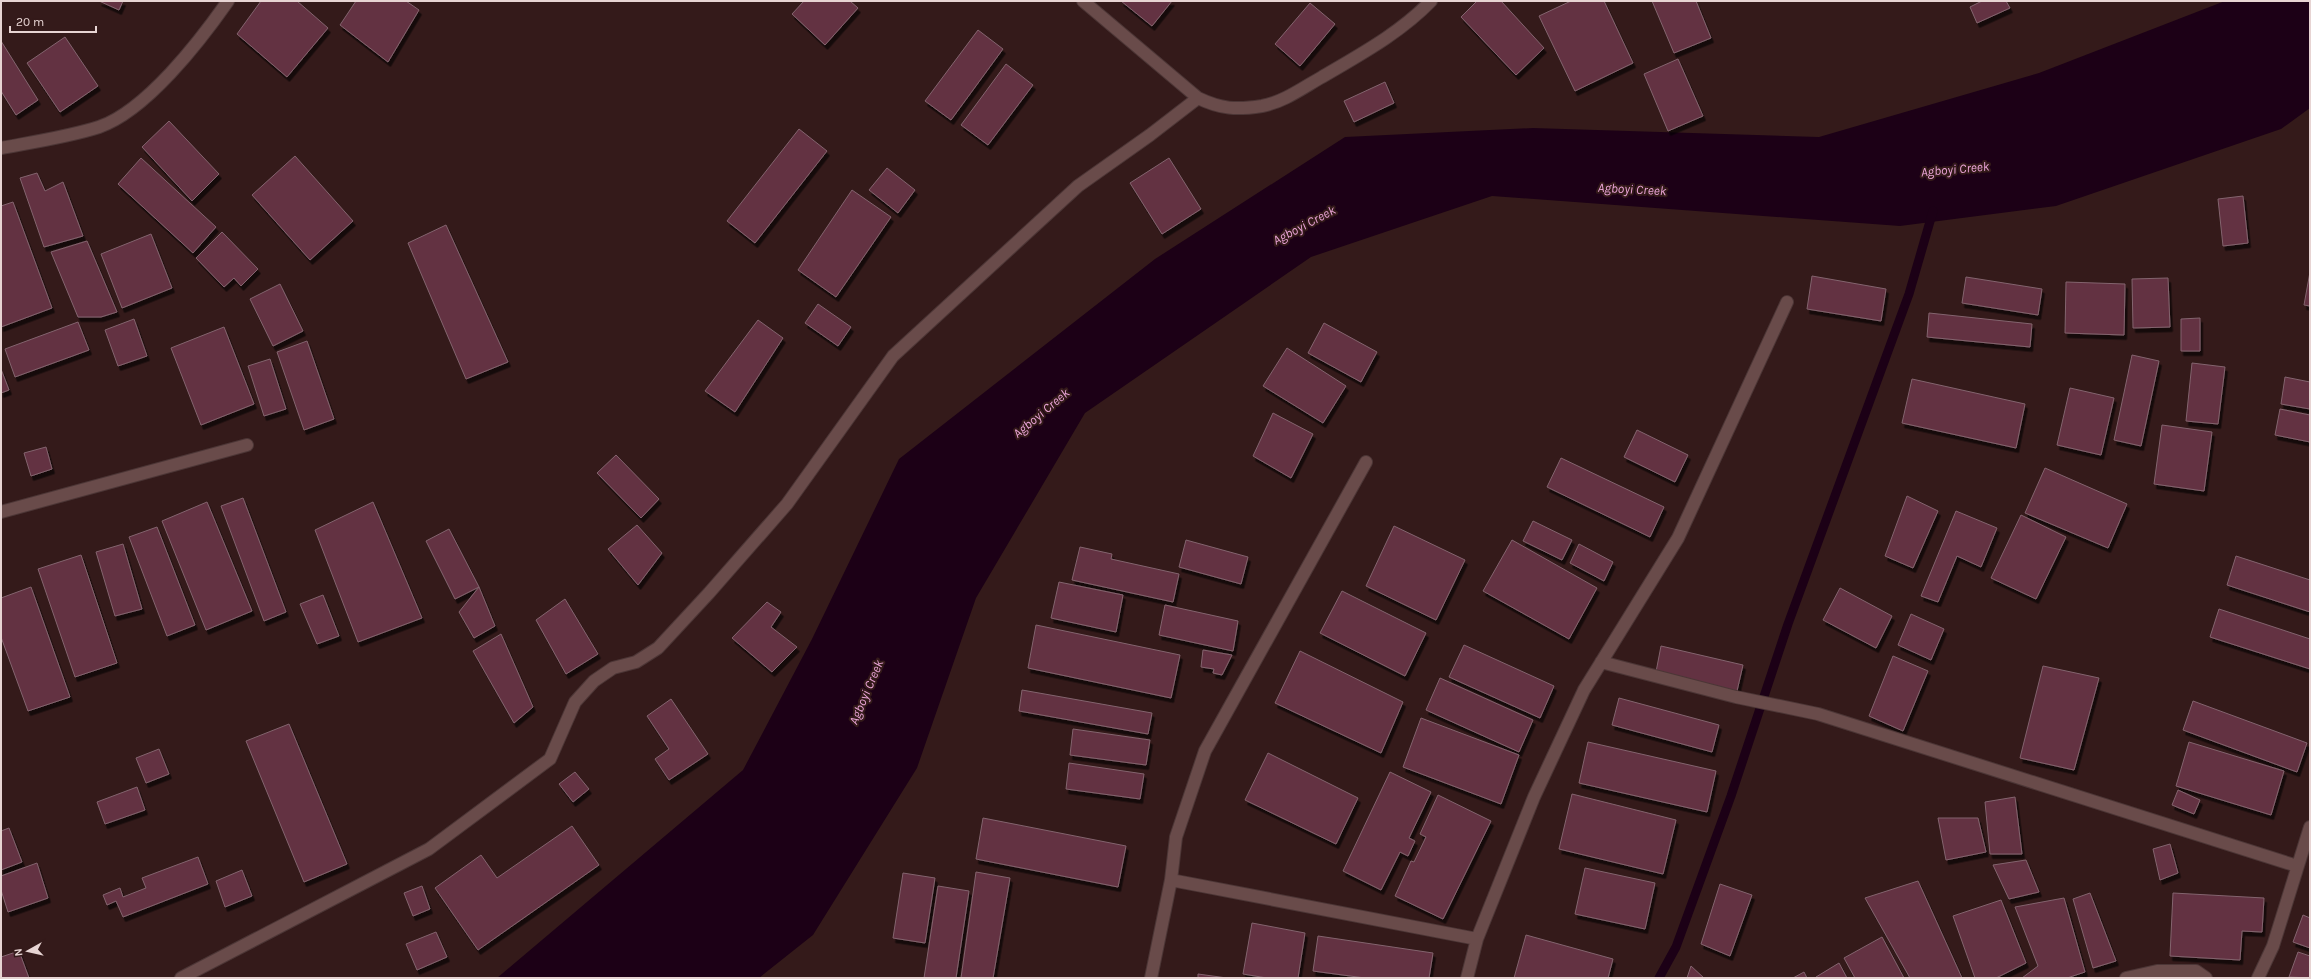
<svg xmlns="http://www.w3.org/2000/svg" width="2311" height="979" font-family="Karla,sans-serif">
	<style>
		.water { fill: #1c0016 }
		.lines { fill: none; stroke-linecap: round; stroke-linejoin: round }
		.stream { stroke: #1c0016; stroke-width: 9 }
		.building { fill: #633142; stroke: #83646e; filter: url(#shadow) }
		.minor-casing { stroke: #4c3636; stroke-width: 14 }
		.minor { stroke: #694b4a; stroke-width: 12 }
		.labels { text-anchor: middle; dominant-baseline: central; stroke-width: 4; stroke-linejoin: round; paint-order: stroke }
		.water-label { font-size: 13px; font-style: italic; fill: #eaa4d7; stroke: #341a1a }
	</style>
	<defs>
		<filter id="shadow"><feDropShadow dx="2.5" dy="4.5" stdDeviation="0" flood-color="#0009"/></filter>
	</defs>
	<rect width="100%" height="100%" fill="#341a1a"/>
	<!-- water -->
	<path class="water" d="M 2225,1 L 2310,1 L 2310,108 L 2281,129 L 2056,206 L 1900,226 L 1492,196 L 1311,257 L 1085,413 L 976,598 L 917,768 L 813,935 L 759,978 L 497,978 L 743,770 L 812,639 L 899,459 L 1155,259 L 1345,137 L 1533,128 L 1819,137 L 2039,73 Z"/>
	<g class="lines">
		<!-- stream -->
		<path class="stream" d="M 1659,978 L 1676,947 L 1731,796 L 1788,624 L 1909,294 L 1933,211"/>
	</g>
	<!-- building -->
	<path class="building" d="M 99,1 L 123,1 L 119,10 Z
		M 261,1 L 297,1 L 328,28 L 287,77 L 237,34 Z
		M 356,1 L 406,1 L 419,10 L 388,62 L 340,25 Z
		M 804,1 L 850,1 L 858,8 L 825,45 L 792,14 Z
		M 1121,1 L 1172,1 L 1152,26 Z
		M 1477,1 L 1501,1 L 1544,48 L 1516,75 L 1461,17 Z
		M 1571,1 L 1604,1 L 1633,63 L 1575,91 L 1539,16 Z
		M 1652,1 L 1696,1 L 1711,38 L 1674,53 Z
		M 1982,1 L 2006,1 L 2010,8 L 1977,23 L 1970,7 Z
		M 1310,3 L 1335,24 L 1300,66 L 1275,44 Z
		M 978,30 L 1003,49 L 951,120 L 925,101 Z
		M 65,37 L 98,86 L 60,112 L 27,63 Z
		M 1,41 L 38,100 L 16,115 L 1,91 Z
		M 1678,59 L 1703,116 L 1668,131 L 1644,74 Z
		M 1006,64 L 1033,85 L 988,145 L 961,125 Z
		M 1385,82 L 1394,103 L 1354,122 L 1344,101 Z
		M 169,121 L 219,174 L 192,201 L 142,147 Z
		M 799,129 L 827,151 L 755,243 L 727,221 Z
		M 295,156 L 353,221 L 310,260 L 252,195 Z
		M 141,158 L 216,227 L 193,253 L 118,184 Z
		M 1169,158 L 1201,209 L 1162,234 L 1130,183 Z
		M 887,168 L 915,190 L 898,213 L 869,190 Z
		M 37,173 L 45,191 L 63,182 L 83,236 L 44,247 L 20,178 Z
		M 852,190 L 891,217 L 836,297 L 798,270 Z
		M 2243,196 L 2248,243 L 2223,246 L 2218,199 Z
		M 13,202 L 52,308 L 1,327 L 1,206 Z
		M 446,225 L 508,362 L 466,379 L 408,243 Z
		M 222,232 L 258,269 L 241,286 L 234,278 L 224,287 L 196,258 Z
		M 151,234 L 172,288 L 122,308 L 101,254 Z
		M 87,241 L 117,312 L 101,317 L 78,317 L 51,252 Z
		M 2310,272 L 2310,306 L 2304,305 Z
		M 1812,276 L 1886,289 L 1881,321 L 1807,309 Z
		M 1966,277 L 2042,289 L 2038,315 L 1962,303 Z
		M 2168,278 L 2170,327 L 2133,328 L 2132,279 Z
		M 2066,282 L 2125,284 L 2124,335 L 2065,333 Z
		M 280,284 L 303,331 L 273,346 L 250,299 Z
		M 818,304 L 851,327 L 838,346 L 805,323 Z
		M 1929,313 L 2032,324 L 2030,347 L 1927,337 Z
		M 2200,318 L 2200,351 L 2181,351 L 2181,319 Z
		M 134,319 L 147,356 L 118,366 L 105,330 Z
		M 758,320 L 783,338 L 735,412 L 705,391 Z
		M 78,322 L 89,350 L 15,377 L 5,349 Z
		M 1324,323 L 1377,352 L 1361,382 L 1308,353 Z
		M 224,327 L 254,404 L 201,425 L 171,348 Z
		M 307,341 L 334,419 L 304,430 L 277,352 Z
		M 1287,348 L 1346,386 L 1323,423 L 1263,386 Z
		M 2132,355 L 2159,361 L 2141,446 L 2114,440 Z
		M 270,359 L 286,409 L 264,416 L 248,366 Z
		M 2192,363 L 2225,367 L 2218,424 L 2186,421 Z
		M 1,369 L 9,390 L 1,393 Z
		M 2285,377 L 2310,382 L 2310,409 L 2281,404 Z
		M 1912,379 L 2025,404 L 2016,448 L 1902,423 Z
		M 2070,388 L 2114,398 L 2101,455 L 2057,445 Z
		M 2280,409 L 2310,415 L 2310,442 L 2275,435 Z
		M 1273,413 L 1313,434 L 1291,478 L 1253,456 Z
		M 2162,425 L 2212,432 L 2204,491 L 2154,484 Z
		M 1637,430 L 1688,455 L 1675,482 L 1624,457 Z
		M 46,447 L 52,469 L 31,476 L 24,453 Z
		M 616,455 L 659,499 L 641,518 L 597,473 Z
		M 1561,458 L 1664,507 L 1650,537 L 1547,487 Z
		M 2045,468 L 2127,504 L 2108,548 L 2025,513 Z
		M 1907,496 L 1938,511 L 1913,568 L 1885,556 Z
		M 243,498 L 286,612 L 264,621 L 221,506 Z
		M 207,502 L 252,611 L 206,630 L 162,521 Z
		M 373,502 L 422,618 L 358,642 L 315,530 Z
		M 1956,511 L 1997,528 L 1981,567 L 1957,556 L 1938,602 L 1921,596 Z
		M 2021,515 L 2066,537 L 2036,599 L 1991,578 Z
		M 1533,521 L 1572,540 L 1562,560 L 1523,541 Z
		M 637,525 L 662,553 L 638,585 L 608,549 Z
		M 1394,526 L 1465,560 L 1436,620 L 1366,586 Z
		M 157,527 L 195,625 L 167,636 L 129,537 Z
		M 449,529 L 479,587 L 455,599 L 426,541 Z
		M 1186,540 L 1248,557 L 1241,584 L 1179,567 Z
		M 1512,540 L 1597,588 L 1569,639 L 1483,591 Z
		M 123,544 L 142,609 L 115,616 L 96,552 Z
		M 1579,544 L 1613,562 L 1604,581 L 1570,563 Z
		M 1080,547 L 1112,554 L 1111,559 L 1179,574 L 1173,602 L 1072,580 Z
		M 81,555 L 117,663 L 75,677 L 38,569 Z
		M 2236,556 L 2310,580 L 2310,612 L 2227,585 Z
		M 1059,582 L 1123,595 L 1116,632 L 1051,618 Z
		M 31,587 L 70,697 L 28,711 L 1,637 L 1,598 Z
		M 479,587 L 495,626 L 474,638 L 459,612 Z
		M 1840,588 L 1892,616 L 1876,648 L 1823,620 Z
		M 1342,591 L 1426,633 L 1405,676 L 1320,633 Z
		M 323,595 L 339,636 L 317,644 L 300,604 Z
		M 565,599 L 598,654 L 566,674 L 536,620 Z
		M 767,602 L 781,612 L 771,627 L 797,647 L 772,672 L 732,638 Z
		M 1165,605 L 1238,621 L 1233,651 L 1159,635 Z
		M 2219,609 L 2310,639 L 2310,669 L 2210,637 Z
		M 1911,614 L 1944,629 L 1931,660 L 1898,645 Z
		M 1036,625 L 1180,655 L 1171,698 L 1028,668 Z
		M 501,634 L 533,707 L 514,723 L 473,651 Z
		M 1464,645 L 1554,686 L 1540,718 L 1449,677 Z
		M 1661,646 L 1743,665 L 1737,691 L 1656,672 Z
		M 1203,650 L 1232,655 L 1222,675 L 1213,673 L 1214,669 L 1201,667 Z
		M 1300,651 L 1403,702 L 1381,753 L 1275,703 Z
		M 1893,656 L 1928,671 L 1903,731 L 1869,716 Z
		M 2043,666 L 2099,678 L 2074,770 L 2020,758 Z
		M 1440,678 L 1533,720 L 1519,752 L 1426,710 Z
		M 1022,690 L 1152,713 L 1148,734 L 1019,711 Z
		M 1619,698 L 1719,725 L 1712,752 L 1612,725 Z
		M 671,699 L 708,754 L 669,780 L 655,759 L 669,749 L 647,716 Z
		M 2193,701 L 2307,743 L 2297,772 L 2183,730 Z
		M 1421,718 L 1519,755 L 1501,804 L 1403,767 Z
		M 289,724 L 347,864 L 304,882 L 246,741 Z
		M 1073,729 L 1150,740 L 1146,765 L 1070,755 Z
		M 1588,742 L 1716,771 L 1707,812 L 1579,783 Z
		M 2189,742 L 2284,771 L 2271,815 L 2176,786 Z
		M 159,749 L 169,774 L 146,783 L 136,758 Z
		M 1268,753 L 1358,798 L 1336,844 L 1245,800 Z
		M 1069,763 L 1144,774 L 1140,799 L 1066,789 Z
		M 575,772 L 589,789 L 573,802 L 559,784 Z
		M 1390,772 L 1431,792 L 1409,838 L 1415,841 L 1408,856 L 1400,852 L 1381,890 L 1343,871 Z
		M 137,787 L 145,810 L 105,824 L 97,802 Z
		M 2178,790 L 2200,800 L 2194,814 L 2172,805 Z
		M 1572,794 L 1676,820 L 1663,874 L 1559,849 Z
		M 1438,795 L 1491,821 L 1443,919 L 1395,896 L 1411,861 L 1414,862 L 1426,837 L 1420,834 Z
		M 2015,797 L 2022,854 L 1990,854 L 1985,802 Z
		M 983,818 L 1126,846 L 1118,887 L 976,859 Z
		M 1938,818 L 1978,818 L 1986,852 L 1946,860 Z
		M 572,826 L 599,865 L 478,950 L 435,888 L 481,855 L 497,878 Z
		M 9,828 L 22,862 L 1,870 L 1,831 Z
		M 2170,844 L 2178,873 L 2160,880 L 2153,849 Z
		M 198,857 L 208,884 L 123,917 L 116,901 L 107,905 L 103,895 L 120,888 L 123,897 L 146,888 L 142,878 Z
		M 2026,860 L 2039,892 L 2009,899 L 1993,865 Z
		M 37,863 L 48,898 L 8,912 L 1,890 L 1,876 Z
		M 1585,868 L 1655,883 L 1645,929 L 1575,914 Z
		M 242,870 L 252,896 L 225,907 L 216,881 Z
		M 976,872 L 1010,878 L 993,978 L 961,978 Z
		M 903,873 L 935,878 L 925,943 L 893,938 Z
		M 1918,881 L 1962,978 L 1910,978 L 1865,898 Z
		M 1720,884 L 1752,895 L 1730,956 L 1701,944 Z
		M 422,886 L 430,909 L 413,916 L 404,893 Z
		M 938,886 L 969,891 L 956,978 L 924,978 Z
		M 2090,893 L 2116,961 L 2093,968 L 2073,899 Z
		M 2173,893 L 2264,898 L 2262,932 L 2242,931 L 2240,960 L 2170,956 Z
		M 2064,898 L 2085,972 L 2067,978 L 2022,978 L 2038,966 L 2015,907 Z
		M 2001,900 L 2026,963 L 1996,978 L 1975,978 L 1953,916 Z
		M 2303,915 L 2310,918 L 2310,948 L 2293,942 Z
		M 1252,923 L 1305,933 L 1298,978 L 1267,978 L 1243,974 Z
		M 436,932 L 447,957 L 417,970 L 406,944 Z
		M 1526,935 L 1613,959 L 1608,978 L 1514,978 Z
		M 1318,936 L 1433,953 L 1429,978 L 1365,978 L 1313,971 Z
		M 1882,937 L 1904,978 L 1855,978 L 1844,958 Z
		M 19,951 L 29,978 L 1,978 L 1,957 Z
		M 2298,952 L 2310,956 L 2310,978 L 2289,977 Z
		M 1839,963 L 1847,978 L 1816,978 L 1816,977 Z
		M 1691,966 L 1704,978 L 1687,978 Z
		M 1804,972 L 1807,978 L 1793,978 Z
		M 1198,974 L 1227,978 L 1198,978 Z"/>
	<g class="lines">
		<!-- minor casing -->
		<g class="minor-casing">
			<path id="minor" d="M 1083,1 L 1198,98
				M 1,148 C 33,142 68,137 99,127 C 146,111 200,41 228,1
				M 1,512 L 247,445
				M 1601,662 L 1736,697 L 1818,714 L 2297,866
				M 1171,880 L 1477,939
				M 181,978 L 429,849 L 550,759 L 575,702 L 594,681 L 613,668 L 636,662 L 658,648 L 709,593 L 787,504 L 893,356 L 1078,186 L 1150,135 L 1198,98 C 1221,109 1236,110 1262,106 C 1284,102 1304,87 1322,77 C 1361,54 1400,33 1431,1
				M 1151,978 L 1171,880 L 1176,837 L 1205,751 L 1366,462
				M 1467,978 L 1477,939 L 1534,797 L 1584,690 L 1678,538 L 1787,302
				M 2126,978 L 2157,971 L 2196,971 L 2206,978
				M 2258,978 L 2273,946 L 2310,827"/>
		</g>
		<!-- minor -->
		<use href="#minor" class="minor"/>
	</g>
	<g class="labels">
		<!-- water labels -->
		<g class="water-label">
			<text transform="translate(1955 169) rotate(-5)">Agboyi Creek</text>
			<text transform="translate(1632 189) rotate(3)">Agboyi Creek</text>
			<text transform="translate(1304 225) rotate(-28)">Agboyi Creek</text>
			<text transform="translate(1041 413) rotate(-40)">Agboyi Creek</text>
			<text transform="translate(866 692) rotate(-67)">Agboyi Creek</text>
		</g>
	</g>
	<!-- border -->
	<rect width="2311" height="979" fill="none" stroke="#e7d4d3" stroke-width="4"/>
	<!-- north arrow -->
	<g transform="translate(28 951) rotate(262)" stroke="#341a1a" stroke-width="3" paint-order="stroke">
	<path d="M0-3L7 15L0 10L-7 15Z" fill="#e7d4d3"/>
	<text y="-6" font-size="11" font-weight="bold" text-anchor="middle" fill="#e7d4d3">N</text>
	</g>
	<!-- scale -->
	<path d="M10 26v6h86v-6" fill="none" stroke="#e7d4d3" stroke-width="2"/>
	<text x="16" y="26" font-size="12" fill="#e7d4d3" stroke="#341a1a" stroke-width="3" paint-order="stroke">20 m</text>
</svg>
